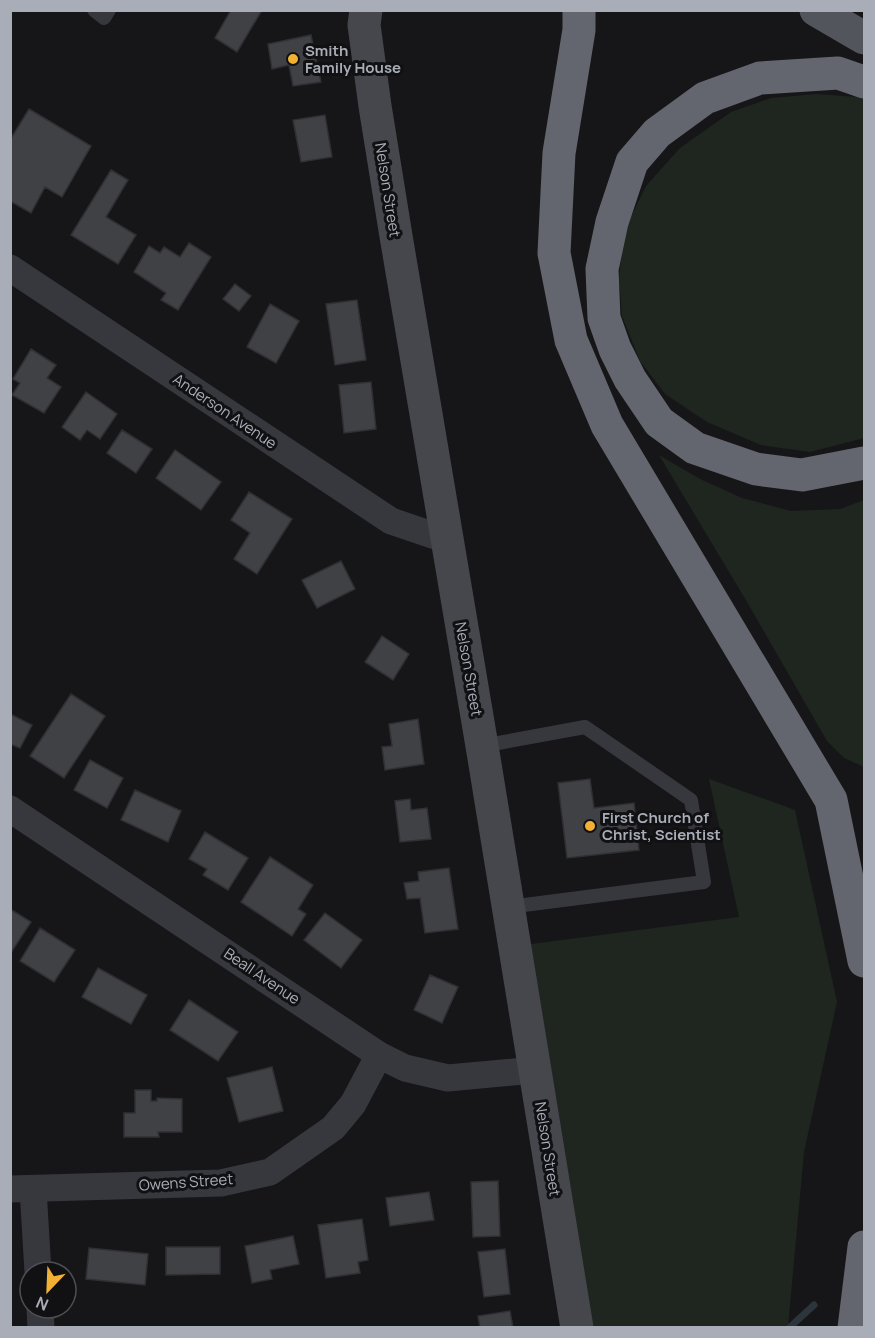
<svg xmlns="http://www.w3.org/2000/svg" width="875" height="1338" font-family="Manrope,sans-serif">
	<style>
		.green { fill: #1e261f }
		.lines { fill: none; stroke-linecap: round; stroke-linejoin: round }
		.stream { stroke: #2c353c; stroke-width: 7 }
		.building { fill: #404145; stroke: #303034; stroke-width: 1.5 }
		.lane { stroke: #37383d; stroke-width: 14 }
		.street { stroke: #37383d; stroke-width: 27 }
		.secondary { stroke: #45474d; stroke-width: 33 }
		.primary { stroke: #53555c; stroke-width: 33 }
		.highway { stroke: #63666e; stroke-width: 33 }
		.poi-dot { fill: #f2b134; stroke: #111113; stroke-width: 2 }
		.labels { text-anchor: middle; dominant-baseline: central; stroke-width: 6; stroke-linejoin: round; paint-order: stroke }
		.poi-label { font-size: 15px; font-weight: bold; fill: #a8adb8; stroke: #111113; text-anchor: start }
		.street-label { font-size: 15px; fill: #a8adb8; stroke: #111113 }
	</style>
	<rect width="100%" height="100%" fill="#161618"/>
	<!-- green -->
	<path class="green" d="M 816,94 L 857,97 L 864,99 L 864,438 L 810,452 L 761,445 L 707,422 L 665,394 L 640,361 L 622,316 L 619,278 L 624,231 L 646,186 L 680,148 L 731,112 L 771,98 Z
		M 659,455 L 700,479 L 742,498 L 791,511 L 840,509 L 864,500 L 864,767 L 844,758 L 827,741 L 747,602 Z
		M 709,779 L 795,810 L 837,1002 L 804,1152 L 788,1327 L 577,1327 L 516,946 L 739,917 Z"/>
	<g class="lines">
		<!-- stream -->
		<path class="stream" d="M 789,1328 L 814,1305"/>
	</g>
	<!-- building -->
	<path class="building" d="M 231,10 L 262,10 L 237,52 L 215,38 Z
		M 311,35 L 321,82 L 293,86 L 289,65 L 272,69 L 268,44 Z
		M 29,109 L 91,146 L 62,197 L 45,187 L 31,213 L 10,201 L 10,140 Z
		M 325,115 L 332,157 L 301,162 L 293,120 Z
		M 111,170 L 128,180 L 106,217 L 136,235 L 118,264 L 71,235 Z
		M 189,243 L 211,257 L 178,310 L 161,300 L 166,293 L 134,272 L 149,246 L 160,253 L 164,247 L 180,257 Z
		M 235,284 L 251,296 L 239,311 L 223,299 Z
		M 357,300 L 366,360 L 335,365 L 326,304 Z
		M 270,304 L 299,321 L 276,363 L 247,347 Z
		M 31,349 L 56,365 L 47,378 L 61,387 L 44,413 L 12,395 L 20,383 L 13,379 Z
		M 371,382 L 376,429 L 344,433 L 339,385 Z
		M 86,392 L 117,414 L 100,439 L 87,430 L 80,440 L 62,427 Z
		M 122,430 L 152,449 L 136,473 L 107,453 Z
		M 175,450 L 221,482 L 201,510 L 156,478 Z
		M 249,492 L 292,519 L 257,574 L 234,559 L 250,533 L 231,520 Z
		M 341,561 L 355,589 L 317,608 L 302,580 Z
		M 382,636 L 409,654 L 393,680 L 365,662 Z
		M 71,694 L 105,716 L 64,778 L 30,756 Z
		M 10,714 L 32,725 L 20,748 L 10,744 Z
		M 418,719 L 424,764 L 385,770 L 382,747 L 392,746 L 389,724 Z
		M 90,760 L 123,778 L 107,808 L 74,790 Z
		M 590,779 L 594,808 L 634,803 L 639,850 L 567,858 L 558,783 Z
		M 135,790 L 181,811 L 168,842 L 121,820 Z
		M 410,799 L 411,810 L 427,808 L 431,839 L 400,842 L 395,801 Z
		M 205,832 L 248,858 L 228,890 L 203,875 L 207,869 L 189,859 Z
		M 270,857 L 313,885 L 298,909 L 306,914 L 292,936 L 241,902 Z
		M 449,868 L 458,929 L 425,933 L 420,898 L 407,899 L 404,883 L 419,881 L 418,872 Z
		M 10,909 L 31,922 L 12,951 L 10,950 Z
		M 325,913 L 362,940 L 341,968 L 304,940 Z
		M 40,928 L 75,950 L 54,982 L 20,961 Z
		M 98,968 L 147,995 L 131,1024 L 82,997 Z
		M 430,975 L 458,987 L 442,1023 L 414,1010 Z
		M 189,1000 L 238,1032 L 218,1061 L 170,1030 Z
		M 272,1067 L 283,1111 L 239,1122 L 227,1078 Z
		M 135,1090 L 151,1090 L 151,1101 L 157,1101 L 157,1098 L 182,1099 L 182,1132 L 158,1132 L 159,1137 L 124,1137 L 124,1113 L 135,1113 Z
		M 498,1181 L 500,1236 L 473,1237 L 471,1182 Z
		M 429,1192 L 434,1220 L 390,1226 L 386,1198 Z
		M 362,1219 L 368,1260 L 358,1262 L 360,1273 L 326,1278 L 318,1225 Z
		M 293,1236 L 299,1264 L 270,1270 L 272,1279 L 252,1283 L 245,1246 Z
		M 166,1247 L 220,1247 L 220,1274 L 166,1275 Z
		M 89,1248 L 148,1254 L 145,1285 L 86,1279 Z
		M 505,1249 L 510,1294 L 484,1297 L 478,1252 Z
		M 510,1311 L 513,1328 L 480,1328 L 478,1316 Z"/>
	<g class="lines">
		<!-- lane -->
		<path class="lane" d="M 94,10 L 104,18 L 109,10
			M 482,746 L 585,727 L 691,800 L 704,882 L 508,907"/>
		<!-- street -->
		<path class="street" d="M 10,268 L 391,521 L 447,540
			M 10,809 L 379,1055 L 405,1068 L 448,1078 L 535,1070
			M 10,1189 L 221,1183 L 270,1172 L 333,1128 L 353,1104 L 379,1055
			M 33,1189 L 38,1272
			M 40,1308 L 41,1328"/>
		<!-- secondary -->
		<path class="secondary" d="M 366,10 L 364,25 L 375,106 L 396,236 L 482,746 L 577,1328"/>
		<!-- primary -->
		<path class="primary" d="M 816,10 L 864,38"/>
		<!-- highway -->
		<path class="highway" d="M 579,10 L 579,30 L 559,153 L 554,253 L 571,340 L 607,425 L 831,800 L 864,961
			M 864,82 L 838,73 L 760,78 L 705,98 L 657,133 L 632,162 L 612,222 L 602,269 L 604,318 L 615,349 L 630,379 L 659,422 L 695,448 L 756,469 L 802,475 L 864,463
			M 854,1328 L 864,1247"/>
	</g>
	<!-- markers -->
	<g class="poi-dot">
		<circle cx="293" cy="59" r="6"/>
		<circle cx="590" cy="826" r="6"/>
	</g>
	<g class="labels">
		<!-- poi labels -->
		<g class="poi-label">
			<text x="305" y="50">Smith<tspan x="305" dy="17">Family House</tspan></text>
			<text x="602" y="817">First Church of<tspan x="602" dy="17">Christ, Scientist</tspan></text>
		</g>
		<!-- street labels -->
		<g class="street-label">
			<text transform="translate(388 190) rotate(81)">Nelson Street</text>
			<text transform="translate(225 411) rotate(34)">Anderson Avenue</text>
			<text transform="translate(469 669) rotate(80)">Nelson Street</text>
			<text transform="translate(262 976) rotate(34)">Beall Avenue</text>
			<text transform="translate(548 1149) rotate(81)">Nelson Street</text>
			<text transform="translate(186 1182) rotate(-4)">Owens Street</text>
		</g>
	</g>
	<!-- border -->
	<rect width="875" height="1338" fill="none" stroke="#a8adb8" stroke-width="24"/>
	<!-- north arrow -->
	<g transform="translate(48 1290) rotate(203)"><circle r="28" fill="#111113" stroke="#4d4f55" stroke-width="1.5"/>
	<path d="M0-4.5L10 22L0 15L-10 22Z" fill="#f2b134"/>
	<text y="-9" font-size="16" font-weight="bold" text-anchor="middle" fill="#a8adb8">N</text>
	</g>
</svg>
